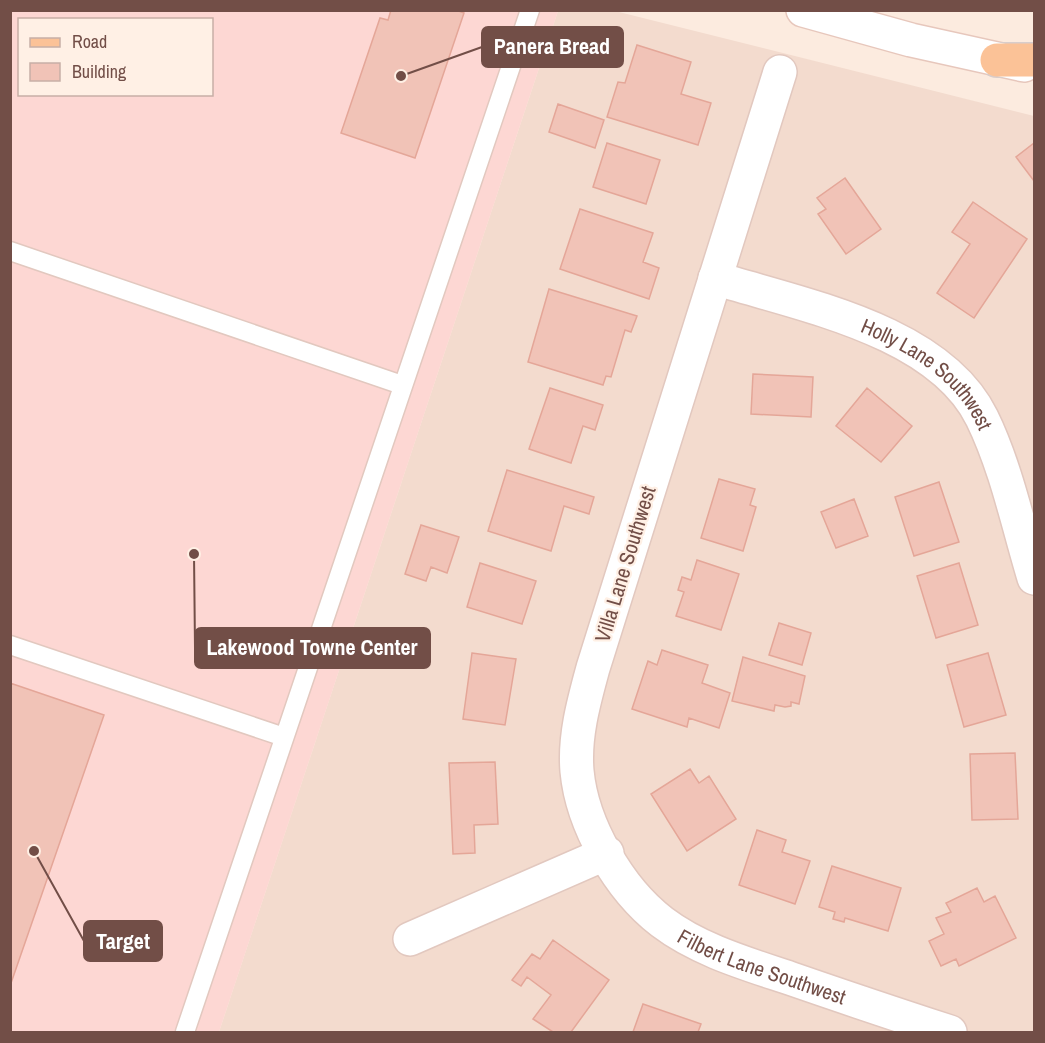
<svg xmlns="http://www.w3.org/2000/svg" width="1045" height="1043" font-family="'Archivo Narrow',sans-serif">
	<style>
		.residential { fill: #f3dbce }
		.commercial { fill: #fdd7d3; fill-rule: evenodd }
		.building { fill: #f1c3b7; stroke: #e4a698; stroke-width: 1.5 }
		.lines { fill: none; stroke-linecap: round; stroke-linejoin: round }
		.lane-casing { stroke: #e2c8bf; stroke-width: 21 }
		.street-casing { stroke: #e2c8bf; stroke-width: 36 }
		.secondary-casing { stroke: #e7c7bc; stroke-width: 36 }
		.primary-casing { stroke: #d8cdcb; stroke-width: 36 }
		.lane { stroke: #fff; stroke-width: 18 }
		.street { stroke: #fff; stroke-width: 33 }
		.secondary { stroke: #fff; stroke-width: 33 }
		.primary { stroke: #fbc297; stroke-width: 33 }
		.labels { text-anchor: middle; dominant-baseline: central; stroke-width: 4.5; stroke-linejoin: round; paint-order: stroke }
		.street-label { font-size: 21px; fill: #724e47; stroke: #fff0e5 }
		.leader { fill: none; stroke: #724e47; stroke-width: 2 }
		.callout-dot { fill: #724e47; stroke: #fff0e5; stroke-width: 2 }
		.callout { fill: #724e47; stroke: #724e47; stroke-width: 2 }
		.callout-label { font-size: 22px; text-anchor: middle; font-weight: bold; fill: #fff }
	</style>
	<rect width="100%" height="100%" fill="#fcebdf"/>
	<!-- residential -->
	<path class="residential" d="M 558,11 L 615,11 L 1034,116 L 1034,1032 L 219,1032 Z"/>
	<!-- commercial -->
	<path class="commercial" d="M 10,11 L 558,11 L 219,1032 L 11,1032 ZM 20,20 L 212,20 L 212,94 L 20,94 Z"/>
	<!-- building -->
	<path class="building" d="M 391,10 L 456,10 L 464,13 L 415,158 L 341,133 L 380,18 L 388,20 Z
		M 637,45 L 691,62 L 681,94 L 711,103 L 698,145 L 607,117 L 618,82 L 625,83 Z
		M 558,104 L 604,120 L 595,148 L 549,132 Z
		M 607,143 L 660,160 L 646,204 L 593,187 Z
		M 1034,143 L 1034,181 L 1016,157 Z
		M 845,178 L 881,229 L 846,254 L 818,214 L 826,209 L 817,198 Z
		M 973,202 L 1027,239 L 974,318 L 937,293 L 970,244 L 952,232 Z
		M 580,209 L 653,233 L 643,262 L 659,268 L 649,299 L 560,269 Z
		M 549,289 L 637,316 L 631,332 L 625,330 L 611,377 L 606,376 L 603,385 L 528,362 Z
		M 753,374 L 813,377 L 811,417 L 751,414 Z
		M 550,388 L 603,405 L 595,430 L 583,426 L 571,463 L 529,449 Z
		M 867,388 L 912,426 L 881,462 L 836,426 Z
		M 507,470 L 594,497 L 589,514 L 564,506 L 551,551 L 488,531 Z
		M 719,479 L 755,489 L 750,505 L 756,507 L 743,551 L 701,538 Z
		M 939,482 L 959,542 L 914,556 L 895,497 Z
		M 854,499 L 868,536 L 836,548 L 821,512 Z
		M 421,525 L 459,537 L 447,573 L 431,567 L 426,581 L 405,574 Z
		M 697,560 L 739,574 L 721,630 L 676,616 L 684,592 L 678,590 L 682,577 L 691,580 Z
		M 480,563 L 536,581 L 522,624 L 467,607 Z
		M 959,563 L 978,625 L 936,638 L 917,576 Z
		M 779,623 L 811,633 L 802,665 L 769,655 Z
		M 662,650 L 708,665 L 702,683 L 730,693 L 719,728 L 689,718 L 687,727 L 632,709 L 648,661 L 657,665 Z
		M 472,653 L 516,659 L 505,725 L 463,719 Z
		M 988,653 L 1006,715 L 964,727 L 947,665 Z
		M 743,657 L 805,676 L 799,704 L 791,702 L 791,706 L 785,707 L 775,705 L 774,711 L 732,701 Z
		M 10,683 L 104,715 L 10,986 Z
		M 1015,753 L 1018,819 L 972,820 L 970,754 Z
		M 495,762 L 498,824 L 474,825 L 475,853 L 453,854 L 449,763 Z
		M 690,769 L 699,783 L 709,776 L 736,819 L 687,851 L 651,794 Z
		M 757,830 L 786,840 L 782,852 L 810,861 L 795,904 L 739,885 Z
		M 832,866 L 901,888 L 888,931 L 845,918 L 844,922 L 833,919 L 835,912 L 819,907 Z
		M 977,888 L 984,902 L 995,896 L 1016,938 L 959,966 L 956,959 L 941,966 L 929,941 L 944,934 L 936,918 L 951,912 L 946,903 Z
		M 553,940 L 609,980 L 571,1032 L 553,1032 L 533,1019 L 551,995 L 527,977 L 521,986 L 512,980 L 532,954 L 540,959 Z
		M 643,1004 L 701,1024 L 698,1032 L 633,1032 Z"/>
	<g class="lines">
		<!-- lane casing -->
		<g class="lane-casing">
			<path id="lane" d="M 10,251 L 402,385
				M 10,645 L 284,737
				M 185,1032 L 530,10"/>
		</g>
		<!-- street casing -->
		<g class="street-casing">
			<g id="street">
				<path id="s1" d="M 780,72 L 593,668 C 584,701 574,736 577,771 C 582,825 619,889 662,922 C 700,951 751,965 795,980 C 847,998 898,1015 950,1032"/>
				<path id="s2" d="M 715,278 C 801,305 939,330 982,418 C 1006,467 1018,525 1034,578"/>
				<path d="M 410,939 L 607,853"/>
			</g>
		</g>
		<!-- secondary casing -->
		<g class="secondary-casing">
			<path id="secondary" d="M 803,10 L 911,40 L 1024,65"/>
		</g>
		<!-- primary casing -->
		<g class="primary-casing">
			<path id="primary" d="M 997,60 L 1034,60"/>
		</g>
		<!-- lane -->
		<use href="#lane" class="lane"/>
		<!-- street -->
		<use href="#street" class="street"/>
		<!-- secondary -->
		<use href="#secondary" class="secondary"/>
		<!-- primary -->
		<use href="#primary" class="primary"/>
	</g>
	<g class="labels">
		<!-- street labels -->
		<g class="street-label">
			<text stroke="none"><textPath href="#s2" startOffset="238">Holly Lane Southwest</textPath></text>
			<text transform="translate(625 564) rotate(-73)">Villa Lane Southwest</text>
			<text stroke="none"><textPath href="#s1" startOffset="1017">Filbert Lane Southwest</textPath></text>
		</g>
	</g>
	<!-- callouts -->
	<path class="leader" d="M401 76L482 47M194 554L195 648M34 851L84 941"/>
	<g class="callout-dot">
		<circle cx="401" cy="76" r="6"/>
		<circle cx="194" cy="554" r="6"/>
		<circle cx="34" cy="851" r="6"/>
	</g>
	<g class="callout">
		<rect x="482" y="27" width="141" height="40" rx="6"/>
		<rect x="195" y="628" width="235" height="40" rx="6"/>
		<rect x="84" y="921" width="78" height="40" rx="6"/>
	</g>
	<g class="callout-label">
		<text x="552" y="54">Panera Bread</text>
		<text x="312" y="655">Lakewood Towne Center</text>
		<text x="123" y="949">Target</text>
	</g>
	<!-- border -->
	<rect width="1045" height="1043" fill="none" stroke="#724e47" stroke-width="24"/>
	<!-- legend -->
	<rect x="18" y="18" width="195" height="78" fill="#fff0e5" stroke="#c7afa6" stroke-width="1.5"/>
	<rect x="30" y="38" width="30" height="9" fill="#fbc297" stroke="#c7afa6" stroke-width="1.5"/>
	<text x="72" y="48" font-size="18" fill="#724e47">Road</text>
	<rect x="30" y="63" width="30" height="18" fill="#f1c3b7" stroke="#c7afa6" stroke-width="1.5"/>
	<text x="72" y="78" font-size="18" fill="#724e47">Building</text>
</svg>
